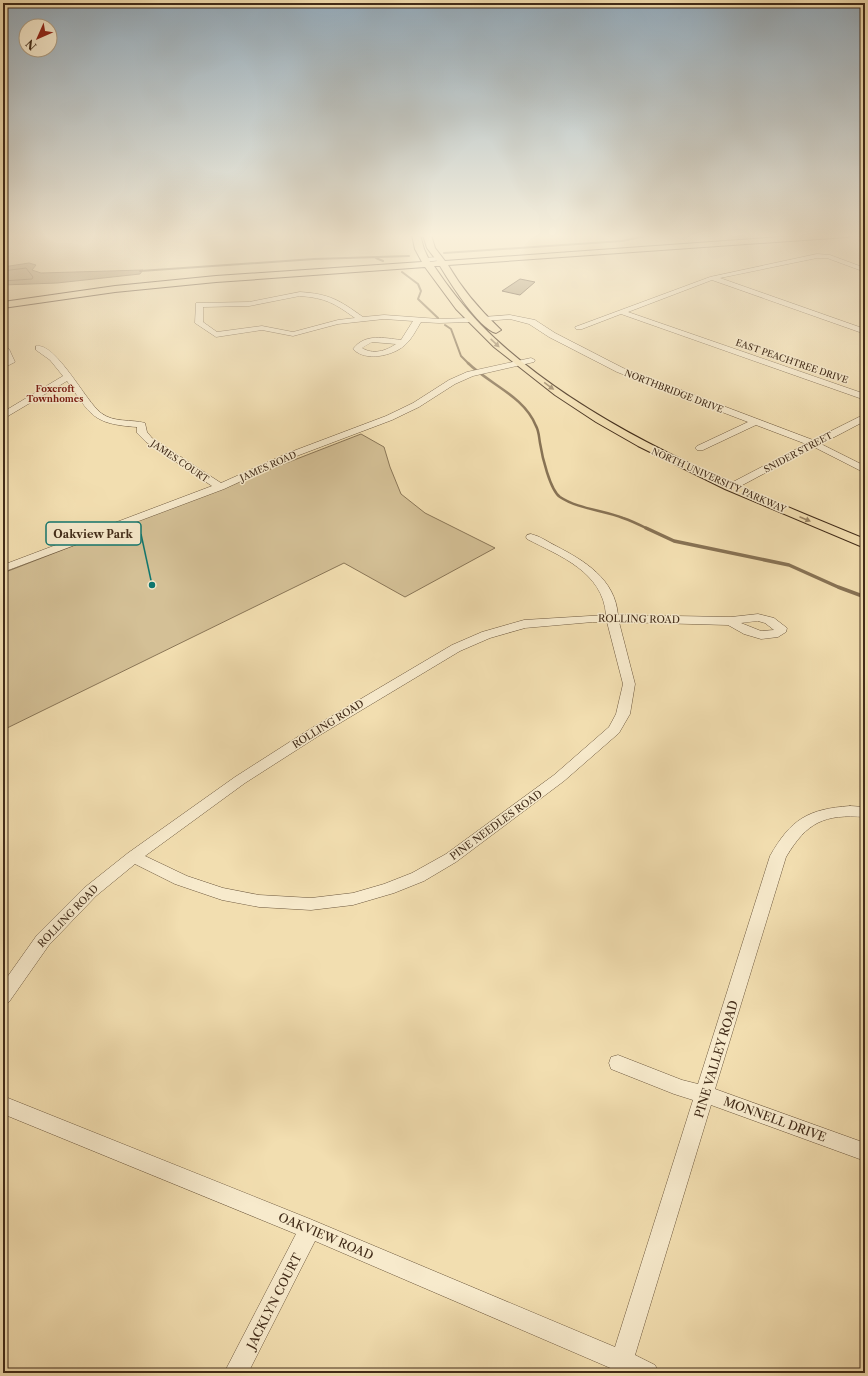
<svg xmlns="http://www.w3.org/2000/svg" width="868" height="1376" font-family="'Libre Caslon Text',serif">
	<style>
		.green { fill: #d4c096; stroke: #8a7657 }
		.water { fill: #b6a17c; stroke: #877254 }
		.lines { fill: none; stroke-linecap: round; stroke-linejoin: round }
		.shore { stroke: #7c664a; stroke-width: 1 }
		.stream-far2 { stroke: #877254; stroke-width: 2 }
		.stream-far1 { stroke: #877254; stroke-width: 2.5 }
		.stream { stroke: #877254; stroke-width: 3.5 }
		.building { fill: #9d8867; stroke: #412b18 }
		.minor-casing { stroke: #6d583e; stroke-width: 1 }
		.major-casing { stroke: #412b18; stroke-width: 2 }
		.minor { fill: #f7eacc; fill-rule: evenodd }
		.major { fill: #f2deb0; fill-rule: evenodd }
		.oneway { fill: #9a8464 }
		.labels { text-anchor: middle; dominant-baseline: central; stroke-width: 3; stroke-linejoin: round; paint-order: stroke }
		.far-street-label { font-size: 9px; fill: #412b18; stroke: #f7eacc }
		.far-neighbourhood-label { font-size: 9px; font-weight: bold; fill: #7a1f14; stroke: #f7eacc }
		.street-label { font-size: 10px; fill: #412b18; stroke: #f7eacc }
		.near-street-label { font-size: 12px; fill: #412b18; stroke: #f7eacc }
		.leader { fill: none; stroke: #0f766e; stroke-width: 1.5 }
		.callout-dot { fill: #0f766e; stroke: #f7eacc; stroke-width: 1.5 }
		.callout { fill: #f7eacc; stroke: #0f766e; stroke-width: 1.5 }
		.callout-label { font-size: 11px; text-anchor: middle; font-weight: bold; fill: #412b18 }
	</style>
	<rect width="100%" height="100%" fill="#f2deb0"/>
	<filter id="stains"><feTurbulence type="fractalNoise" baseFrequency=".005" numOctaves="4"/><feColorMatrix values="0 0 0 0 .2 0 0 0 0 .09 0 0 0 0 .02 0 0 0 .5 -.17"/></filter>
	<radialGradient id="worn" r=".72"><stop offset=".6" stop-color="#630" stop-opacity="0"/><stop offset="1" stop-color="#630" stop-opacity=".3"/></radialGradient>
	<!-- green -->
	<path class="green" d="M 361,434 L 384,447 L 390,467 L 401,494 L 425,513 L 495,548 L 405,597 L 344,563 L 3,730 L 3,573 Z"/>
	<!-- water -->
	<path class="water" d="M 29,263 L 36,265 L 32,270 L 41,273 L 143,270 L 140,274 L 57,283 L 3,285 L 3,267 Z"/>
	<g class="lines">
		<!-- shore -->
		<path class="shore" d="M 3,271 L 26,268 L 33,277 L 32,279 L 3,281"/>
		<!-- stream-far2 -->
		<path class="stream-far2" d="M 444,253 L 622,241 L 650,235
			M 376,258 L 383,261
			M 140,271 L 314,259 L 409,256
			M 402,272 L 418,284 L 421,291 L 418,299 L 438,318
			M 445,325 L 451,329 L 461,356 L 469,364"/>
		<!-- stream-far1 -->
		<path class="stream-far1" d="M 468,363 C 489,384 524,396 536,426 C 539,431 539,438 540,443 C 542,456 550,490 560,497 C 578,509 603,510 623,518 C 632,521 640,525 648,529"/>
		<!-- stream -->
		<path class="stream" d="M 646,528 L 674,541 L 789,565 L 838,587 L 865,597"/>
	</g>
	<!-- building -->
	<path class="building" d="M 520,279 L 535,282 L 520,295 L 502,291 Z"/>
	<g class="lines">
		<!-- minor casing -->
		<g class="minor-casing">
			<path id="minor" d="M 817,254 L 830,255 L 865,268 L 865,272 L 827,258 L 817,258 L 720,278 L 865,329 L 865,334 L 712,280 L 628,312 L 865,394 L 865,400 L 621,314 L 582,329 L 576,329 L 575,327 L 710,277 Z
				M 439,257 L 442,259 L 441,260 L 425,262 L 422,260 L 425,258 Z
				M 300,292 C 330,294 339,300 363,317 L 384,315 L 439,319 L 469,318 L 473,320 L 469,322 L 439,323 L 421,322 C 416,330 412,339 405,345 C 393,356 365,362 353,349 C 365,333 384,338 401,340 L 413,321 L 384,319 L 338,324 L 293,336 L 262,330 L 216,337 L 195,323 L 196,303 L 249,302 ZM 300,296 C 326,298 334,303 355,318 L 338,320 L 293,332 L 262,326 L 217,332 L 203,322 L 203,307 L 249,306 ZM 372,342 L 396,344 C 386,351 373,355 362,348 Z
				M 510,315 L 535,320 L 555,333 L 623,368 L 813,440 L 865,414 L 865,421 L 821,444 L 865,466 L 865,473 L 814,447 L 735,489 L 727,489 L 726,487 L 727,485 L 806,444 L 756,425 L 703,450 L 697,450 L 695,448 L 697,446 L 748,422 L 617,372 L 549,337 L 529,324 L 510,319 L 484,321 L 480,319 L 484,317 Z
				M 36,346 C 56,342 86,402 101,413 C 114,423 131,419 145,423 L 147,432 L 152,438 L 221,483 L 288,453 L 386,416 L 413,403 L 449,380 L 467,372 L 531,358 L 535,360 L 534,362 L 473,376 L 455,384 L 419,407 L 392,420 L 294,457 L 224,489 L 3,572 L 3,565 L 212,486 L 146,442 L 137,433 L 137,427 C 92,424 91,415 67,381 L 3,419 L 3,412 L 63,376 L 50,360 L 36,350 Z
				M 3,348 L 9,349 L 15,362 L 3,368 L 3,363 L 6,361 L 3,353 Z
				M 531,534 C 540,536 548,542 556,546 C 585,561 615,579 618,615 L 731,617 L 758,614 L 774,618 L 787,628 L 786,632 L 778,637 L 761,639 L 744,634 L 728,625 L 619,622 L 635,684 L 630,714 L 619,733 L 564,781 L 456,862 L 424,881 L 394,893 L 353,905 L 311,910 L 259,907 L 222,900 L 175,884 L 135,864 L 96,896 L 49,945 L 9,1002 L 3,1004 L 3,983 L 37,935 L 84,888 L 128,853 L 235,777 L 310,729 L 452,645 L 482,632 L 524,620 L 606,615 C 603,572 560,556 527,539 L 526,537 L 527,535 ZM 758,621 L 765,623 L 774,630 L 761,631 L 741,623 ZM 593,622 L 607,622 L 623,684 L 616,714 L 609,727 L 554,775 L 446,854 L 412,873 L 384,884 L 353,893 L 311,898 L 259,895 L 223,888 L 187,876 L 145,856 L 245,783 L 320,735 L 460,651 L 490,638 L 525,628 Z
				M 850,806 L 865,807 L 865,817 C 824,814 807,822 786,857 L 715,1089 L 865,1143 L 865,1161 L 711,1105 L 635,1355 L 655,1365 L 659,1373 L 622,1373 L 315,1241 L 248,1373 L 224,1373 L 296,1234 L 3,1114 L 3,1096 L 310,1219 L 615,1347 L 693,1100 L 674,1094 L 611,1069 L 609,1063 L 611,1057 L 618,1055 L 682,1080 L 698,1084 L 770,856 C 791,819 808,809 850,806 Z"/>
		</g>
		<!-- major casing -->
		<g class="major-casing">
			<path id="major" d="M 412,235 L 420,235 L 424,249 L 430,262 L 437,261 L 427,248 L 423,235 L 431,235 L 435,248 L 445,261 L 809,235 L 851,235 L 847,237 L 448,265 C 462,289 479,309 499,328 L 501,330 L 496,333 C 479,329 449,281 440,266 L 434,266 C 448,287 464,307 481,325 C 582,427 735,485 865,539 L 865,548 L 725,489 L 638,446 L 596,422 L 555,395 L 494,347 L 456,309 L 425,267 L 216,282 L 115,292 L 3,308 L 3,302 L 115,286 L 216,276 L 422,262 L 415,249 Z"/>
		</g>
		<!-- minor -->
		<use href="#minor" class="minor"/>
		<!-- major -->
		<use href="#major" class="major"/>
	</g>
	<!-- one-way arrows -->
	<defs><path id="oneway-solid" d="M-6-.8H1V-3.2L6.5 0L1 3.2V.8H-6Z"/></defs>
	<g class="oneway">
		<use href="#oneway-solid" transform="translate(495 343) rotate(43)"/>
		<use href="#oneway-solid" transform="translate(549 386) rotate(36)"/>
		<use href="#oneway-solid" transform="translate(805 519) rotate(23)"/>
	</g>
	<!-- sky -->
	<linearGradient id="sky" x2="0" y2="1"><stop stop-color="#94acbd"/><stop offset="0.55" stop-color="#f9f0db"/><stop offset="1" stop-color="#f9f0db" stop-opacity="0"/></linearGradient>
	<rect width="868" height="428" fill="url(#sky)"/>
	<g class="labels">
		<!-- far-street labels -->
		<g class="far-street-label">
			<text transform="translate(792 361) rotate(19)">EAST PEACHTREE DRIVE</text>
			<text transform="translate(674 391) rotate(21)">NORTHBRIDGE DRIVE</text>
			<text transform="translate(798 452) rotate(-28)">SNIDER STREET</text>
			<text transform="translate(180 461) rotate(34)">JAMES COURT</text>
			<text transform="translate(268 466) rotate(-24)">JAMES ROAD</text>
			<text transform="translate(719 480) rotate(24)">NORTH UNIVERSITY PARKWAY</text>
		</g>
		<!-- far-neighbourhood labels -->
		<g class="far-neighbourhood-label">
			<text x="55" y="388">Foxcroft<tspan x="55" dy="10">Townhomes</tspan></text>
		</g>
		<!-- street labels -->
		<g class="street-label">
			<text transform="translate(639 619) rotate(1)">ROLLING ROAD</text>
			<text transform="translate(328 724) rotate(-32)">ROLLING ROAD</text>
			<text transform="translate(496 825) rotate(-36)">PINE NEEDLES ROAD</text>
			<text transform="translate(68 916) rotate(-46)">ROLLING ROAD</text>
		</g>
		<!-- near-street labels -->
		<g class="near-street-label">
			<text transform="translate(716 1059) rotate(-73)">PINE VALLEY ROAD</text>
			<text transform="translate(775 1119) rotate(20)">MONNELL DRIVE</text>
			<text transform="translate(326 1236) rotate(23)">OAKVIEW ROAD</text>
			<text transform="translate(274 1301) rotate(-63)">JACKLYN COURT</text>
		</g>
	</g>
	<!-- callouts -->
	<path class="leader" d="M152 585L141 534"/>
	<circle class="callout-dot" cx="152" cy="585" r="4"/>
	<rect class="callout" x="46" y="522" width="95" height="23" rx="4"/>
	<g class="callout-label">
		<text x="93" y="538">Oakview Park</text>
	</g>
	<!-- margin -->
	<rect width="868" height="1376" fill="none" stroke="#f2deb0" stroke-width="16"/>
	<rect x="4" y="4" width="860" height="1368" fill="none" stroke="#412b18" stroke-width="2"/>
	<rect x="8" y="8" width="852" height="1360" fill="none" stroke="#412b18"/>
	<!-- north arrow -->
	<g transform="translate(38 38) rotate(225)"><circle r="19" fill="#f7eacc" stroke="#ae9e84"/>
	<path d="M0-3L7 15L0 10L-7 15Z" fill="#8f2418"/>
	<text y="-6" font-size="11" font-weight="bold" text-anchor="middle" fill="#412b18">N</text>
	</g>
	<rect width="100%" height="100%" filter="url(#stains)"/>
	<rect width="100%" height="100%" fill="url(#worn)"/>
</svg>
